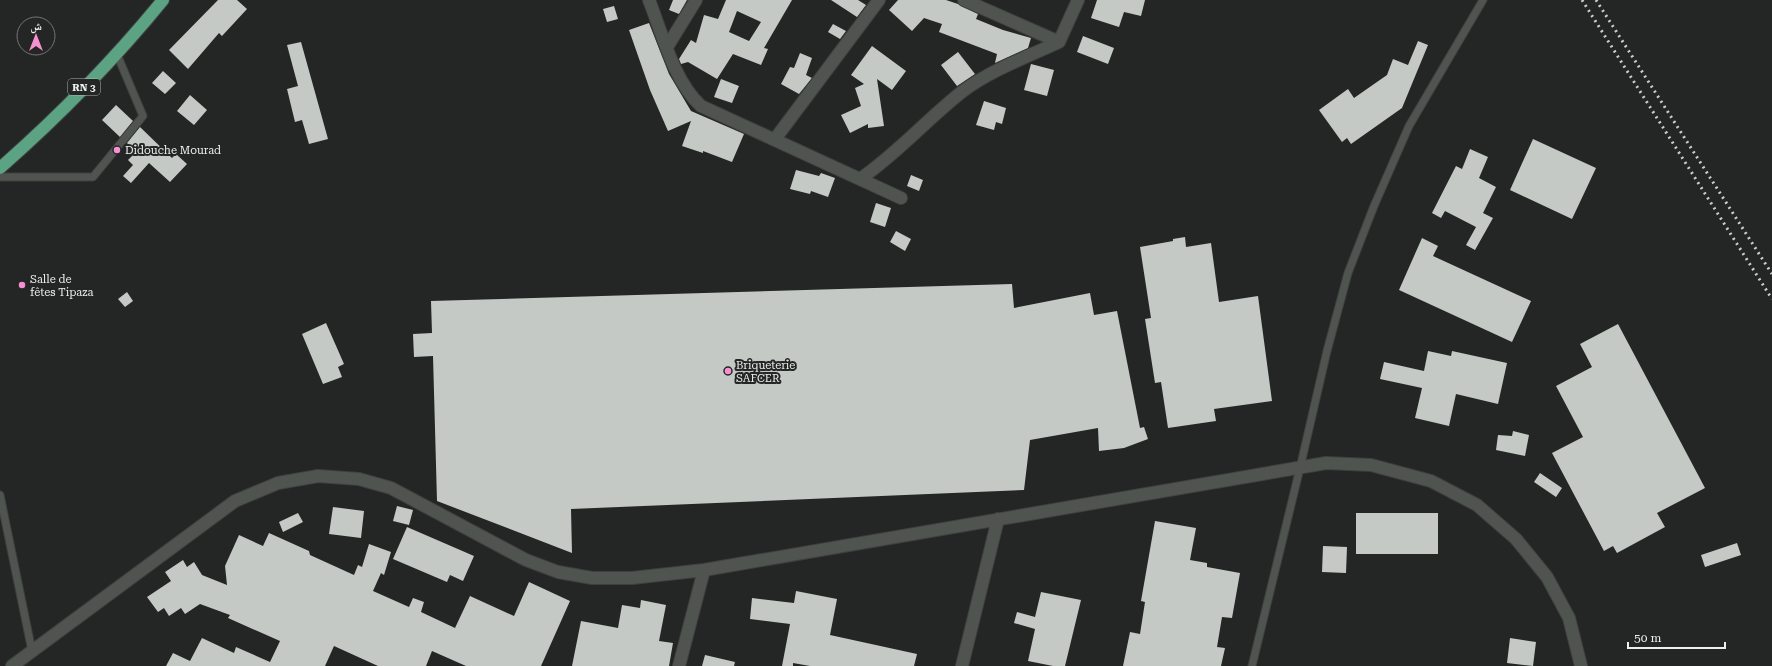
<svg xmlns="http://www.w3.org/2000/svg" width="1772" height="666" font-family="'Roboto Serif','Noto Naskh Arabic',serif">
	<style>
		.building { fill: #c4c9c6; fill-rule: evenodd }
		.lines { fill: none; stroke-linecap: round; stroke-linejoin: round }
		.lane-casing { stroke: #3e403f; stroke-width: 9 }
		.street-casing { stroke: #3e403f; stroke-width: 14 }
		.primary-casing { stroke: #3e403f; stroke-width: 14 }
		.lane { stroke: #505451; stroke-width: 7 }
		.street { stroke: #505451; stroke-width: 12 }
		.primary { stroke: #5ba383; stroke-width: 12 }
		.rail { stroke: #cbcdcc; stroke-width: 3; stroke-dasharray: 2 4; stroke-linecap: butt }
		.poi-dot { fill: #f690d0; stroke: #232625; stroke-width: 1.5 }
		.labels { text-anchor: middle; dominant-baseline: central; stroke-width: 4; stroke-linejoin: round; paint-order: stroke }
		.shield { fill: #232625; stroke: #b0b3b2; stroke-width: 1 }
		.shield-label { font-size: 10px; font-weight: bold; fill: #edefee }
		.poi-label { font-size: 11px; fill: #edefee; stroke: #232625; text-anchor: start }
	</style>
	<rect width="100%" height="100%" fill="#232625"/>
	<!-- building -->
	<path class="building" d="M 218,0 L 237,0 L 247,9 L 222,36 L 219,33 L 188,69 L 169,50 Z
		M 673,0 L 687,0 L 679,14 L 669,10 Z
		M 726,0 L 792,0 L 764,48 L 768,49 L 761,65 L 733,54 L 717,79 L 688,62 L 681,64 L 679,59 L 691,40 L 696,43 L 704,15 L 718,19 ZM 737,11 L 761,22 L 749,41 L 729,32 Z
		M 831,0 L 858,0 L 866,5 L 857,17 Z
		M 898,0 L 946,0 L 958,4 L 978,14 L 976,19 L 1003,30 L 1031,38 L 1028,48 L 995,63 L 997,54 L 939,32 L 942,24 L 924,18 L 912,31 L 889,10 Z
		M 1097,0 L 1145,0 L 1141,16 L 1124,12 L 1119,27 L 1091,18 Z
		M 614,6 L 618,19 L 607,22 L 603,9 Z
		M 649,23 L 669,74 L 691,111 L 744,134 L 732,162 L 703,151 L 703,153 L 682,146 L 691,121 L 668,131 L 650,90 L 629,30 Z
		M 833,24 L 846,31 L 840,39 L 828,32 Z
		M 1083,36 L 1114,48 L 1108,64 L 1077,52 Z
		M 1418,41 L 1428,45 L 1402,108 L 1351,144 L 1347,138 L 1342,142 L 1319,110 L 1348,89 L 1354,98 L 1387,75 L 1393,59 L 1408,65 Z
		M 301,42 L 328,139 L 309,144 L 302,120 L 295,122 L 287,89 L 298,86 L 287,45 Z
		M 872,46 L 906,71 L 892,90 L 877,79 L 884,126 L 868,128 L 868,124 L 850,133 L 841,115 L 861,106 L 855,88 L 864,84 L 851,75 Z
		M 958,52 L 975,74 L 957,86 L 941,65 Z
		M 800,53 L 812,58 L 806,75 L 812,78 L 799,94 L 781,84 L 790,67 L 794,68 Z
		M 1031,64 L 1054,70 L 1047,96 L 1024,90 Z
		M 163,71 L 176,83 L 165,94 L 152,83 Z
		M 721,79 L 739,86 L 732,103 L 714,97 Z
		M 190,95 L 207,110 L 194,125 L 177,111 Z
		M 984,101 L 1006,108 L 1002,124 L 996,122 L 994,130 L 976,125 Z
		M 116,105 L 133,121 L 120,137 L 102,120 Z
		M 140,127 L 172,158 L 176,154 L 187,164 L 170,182 L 149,163 L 131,183 L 123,176 L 133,165 L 128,160 L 136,152 L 127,143 Z
		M 1533,139 L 1596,168 L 1572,219 L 1510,190 Z
		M 1470,149 L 1488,157 L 1479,178 L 1496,187 L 1483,213 L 1493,218 L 1475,250 L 1466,245 L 1476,227 L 1445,211 L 1441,218 L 1432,213 L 1456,166 L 1462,169 Z
		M 796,170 L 819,176 L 821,173 L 835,178 L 828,197 L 811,191 L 810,194 L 790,189 Z
		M 911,175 L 923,180 L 919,191 L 907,186 Z
		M 876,203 L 891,208 L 885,227 L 870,222 Z
		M 896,231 L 911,239 L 905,251 L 890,242 Z
		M 1185,237 L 1186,247 L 1211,243 L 1219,302 L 1258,296 L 1272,401 L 1214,409 L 1216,421 L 1168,428 L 1161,382 L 1155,383 L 1145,319 L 1151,318 L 1140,247 L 1173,241 L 1173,239 Z
		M 1422,238 L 1438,246 L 1433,256 L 1531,301 L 1512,342 L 1399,290 Z
		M 1012,284 L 1014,308 L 1090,293 L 1094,315 L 1117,311 L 1140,428 L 1144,427 L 1148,439 L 1124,448 L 1099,451 L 1098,428 L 1030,440 L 1024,490 L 571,509 L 572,553 L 437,501 L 433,356 L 414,357 L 413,334 L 432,333 L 431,301 Z
		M 127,292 L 133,301 L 125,307 L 118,299 Z
		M 326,323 L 344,364 L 338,367 L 342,377 L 323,384 L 302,334 Z
		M 1618,324 L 1705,488 L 1657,513 L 1665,527 L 1617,553 L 1613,546 L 1604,551 L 1552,453 L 1583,437 L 1556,386 L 1592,367 L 1580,344 Z
		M 1428,351 L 1451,356 L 1452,351 L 1507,363 L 1498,404 L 1456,394 L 1449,426 L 1415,418 L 1422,388 L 1380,379 L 1384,362 L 1424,371 Z
		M 1513,431 L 1529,435 L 1525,456 L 1496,450 L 1498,435 L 1512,436 Z
		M 1540,473 L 1562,488 L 1556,497 L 1534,482 Z
		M 397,506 L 413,510 L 409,525 L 393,521 Z
		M 333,507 L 364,511 L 361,538 L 329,534 Z
		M 298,513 L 303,522 L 283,532 L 279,522 Z
		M 1356,513 L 1438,513 L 1438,554 L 1356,554 Z
		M 1155,521 L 1196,528 L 1190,560 L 1207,563 L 1207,567 L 1240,573 L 1232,618 L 1222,617 L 1217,647 L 1225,648 L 1221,666 L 1123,666 L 1130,632 L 1140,634 L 1145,602 L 1141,601 Z
		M 407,527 L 474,556 L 463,581 L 450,575 L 447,582 L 393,559 Z
		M 269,533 L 309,551 L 310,555 L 354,575 L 358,565 L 362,567 L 369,544 L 391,552 L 384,575 L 381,573 L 373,591 L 409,607 L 413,598 L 424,602 L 421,612 L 455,628 L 470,596 L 514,616 L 529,582 L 570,601 L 541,666 L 466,666 L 432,651 L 426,666 L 378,666 L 334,646 L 325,666 L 166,666 L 173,653 L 190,661 L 202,638 L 234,653 L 236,647 L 270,662 L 280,641 L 228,618 L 230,615 L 200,604 L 185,614 L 181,608 L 169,616 L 164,608 L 158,612 L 147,597 L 171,581 L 165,572 L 183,560 L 187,567 L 194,562 L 202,575 L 227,585 L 225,566 L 239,535 L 263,546 Z
		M 1737,543 L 1741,555 L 1705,567 L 1701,555 Z
		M 1323,546 L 1347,547 L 1346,573 L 1322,572 Z
		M 796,591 L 837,599 L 830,635 L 917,654 L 914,666 L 810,666 L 793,663 L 793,666 L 782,666 L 790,624 L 750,619 L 752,598 L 794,603 Z
		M 1041,592 L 1081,600 L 1065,666 L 1053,666 L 1028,661 L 1035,629 L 1014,623 L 1017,612 L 1035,617 Z
		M 641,600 L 666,605 L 659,641 L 673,643 L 669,666 L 572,666 L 581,621 L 618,628 L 622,605 L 640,608 Z
		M 1510,638 L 1536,642 L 1533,666 L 1507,663 Z
		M 705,655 L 735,662 L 734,666 L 702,666 Z"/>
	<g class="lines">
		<!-- lane casing -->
		<g class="lane-casing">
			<path id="lane" d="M 0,177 L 93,177 L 143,116 L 116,52
				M 0,495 L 32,651
				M 1252,666 L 1300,468 L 1327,351 L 1348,273 L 1374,206 L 1409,126 L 1483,0"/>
		</g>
		<!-- street casing -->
		<g class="street-casing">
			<path id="street" d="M 649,0 C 662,33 674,82 701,106 L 901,198
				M 964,0 L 1059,42
				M 667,47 L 696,0
				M 775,139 L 879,0
				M 860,179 C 898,153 927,119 963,91 C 991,70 1027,57 1059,42 L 1078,0
				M 12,666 L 235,501 L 278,483 L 318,476 L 359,479 L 391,488 L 526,560 L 558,572 L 592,578 L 632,578 L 704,570 L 1326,463 L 1371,465 L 1431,481 L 1477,505 L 1516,539 L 1547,577 L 1569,618 L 1581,666
				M 679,666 L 704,570
				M 962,666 L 998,519"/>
		</g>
		<!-- primary casing -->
		<g class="primary-casing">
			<path id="primary" d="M 0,168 C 58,117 114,60 163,0"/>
		</g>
		<!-- lane -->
		<use href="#lane" class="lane"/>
		<!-- street -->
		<use href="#street" class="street"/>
		<!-- primary -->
		<use href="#primary" class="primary"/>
		<!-- rail -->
		<path class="rail" d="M 1582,0 L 1772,299
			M 1596,0 L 1772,274"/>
	</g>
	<!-- markers -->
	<g class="poi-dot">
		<circle cx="117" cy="150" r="4"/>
		<circle cx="22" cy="285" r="4"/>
		<circle cx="728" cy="371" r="4"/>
	</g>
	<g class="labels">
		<!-- shield labels -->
		<rect class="shield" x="68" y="79" width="32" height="16" rx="3"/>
		<g class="shield-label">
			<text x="84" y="87">RN 3</text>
		</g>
		<!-- poi labels -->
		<g class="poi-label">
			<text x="125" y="150">Didouche Mourad</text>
			<text x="30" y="279">Salle de<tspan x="30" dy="13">fêtes Tipaza</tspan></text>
			<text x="736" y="365">Briqueterie<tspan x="736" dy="13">SAFCER</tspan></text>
		</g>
	</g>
	<!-- north arrow -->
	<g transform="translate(36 36)"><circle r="19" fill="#232625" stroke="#747675"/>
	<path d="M0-3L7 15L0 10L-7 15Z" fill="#f690d0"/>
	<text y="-6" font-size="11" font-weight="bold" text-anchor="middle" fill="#edefee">ش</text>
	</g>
	<!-- scale -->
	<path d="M1628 642v6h97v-6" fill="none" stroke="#edefee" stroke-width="2"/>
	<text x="1634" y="642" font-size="12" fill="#edefee" stroke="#232625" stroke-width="3" paint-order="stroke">50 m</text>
</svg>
